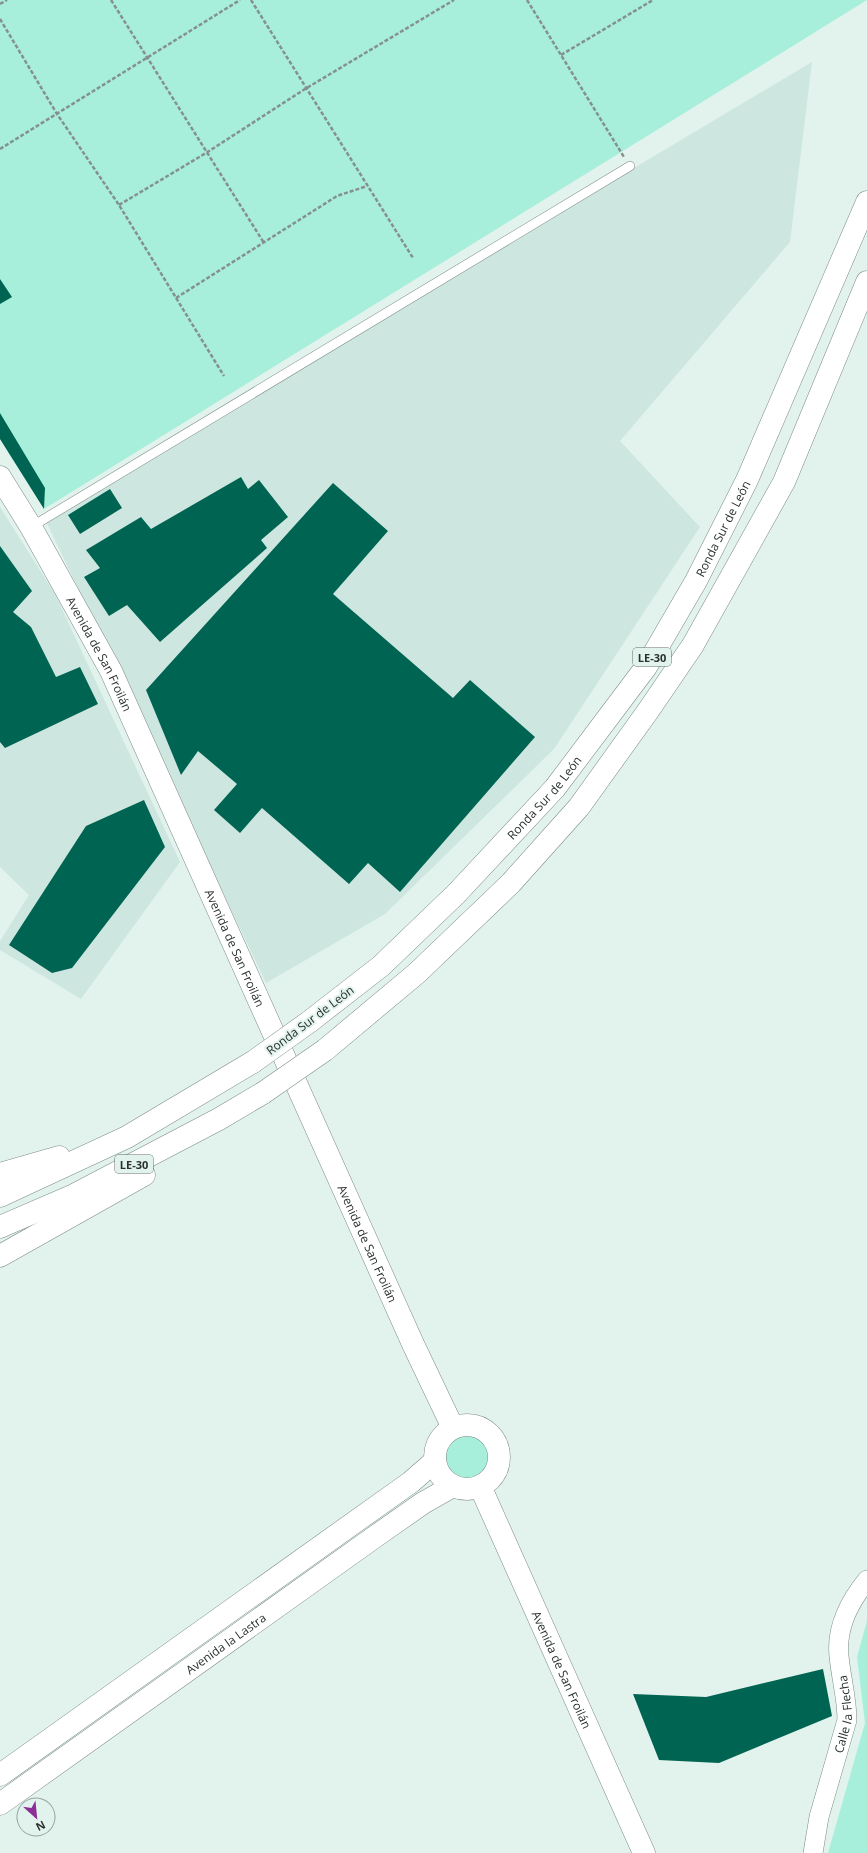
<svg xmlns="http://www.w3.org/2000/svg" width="867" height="1853" font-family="'Open Sans',sans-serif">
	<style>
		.built { fill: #cde6df }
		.green { fill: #a7efda }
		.building { fill: #006452 }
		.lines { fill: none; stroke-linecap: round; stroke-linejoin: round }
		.service-casing { stroke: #7c8b86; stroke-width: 10 }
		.minor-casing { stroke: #7c8b86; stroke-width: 20 }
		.tertiary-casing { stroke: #7c8b86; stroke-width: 23 }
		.secondary-casing { stroke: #7c8b86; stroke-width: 23 }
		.motorway-casing { stroke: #7c8b86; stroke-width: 23 }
		.path { stroke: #85918d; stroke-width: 2.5; stroke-dasharray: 4 2; stroke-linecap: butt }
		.service { stroke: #fff; stroke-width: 9 }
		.minor { stroke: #fff; stroke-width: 19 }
		.tertiary { stroke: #fff; stroke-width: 22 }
		.secondary { stroke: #fff; stroke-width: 22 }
		.motorway { stroke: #fff; stroke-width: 22 }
		.motorway-bridge-casing { stroke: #7c8b86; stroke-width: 23; stroke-linecap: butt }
		.motorway-bridge { stroke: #fff; stroke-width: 22 }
		.labels { text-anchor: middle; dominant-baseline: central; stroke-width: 4; stroke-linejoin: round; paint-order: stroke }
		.shield { fill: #e2f3ed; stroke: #606a67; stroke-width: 1 }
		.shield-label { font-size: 11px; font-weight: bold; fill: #29302e }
		.street-label { font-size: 12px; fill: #29302e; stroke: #e2f3ed }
	</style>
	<rect width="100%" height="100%" fill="#e2f3ed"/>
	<!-- built -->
	<path class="built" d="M 812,62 L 790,242 L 620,441 L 700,527 L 554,749 L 385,914 L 266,983 L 45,519 Z
		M 0,507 L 55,594 L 180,862 L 81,999 L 0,950 L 0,941 L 29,895 L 0,867 Z"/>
	<!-- green -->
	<path class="green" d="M 0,0 L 867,0 L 44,509 L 0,439 Z
		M443 1457a24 24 0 1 1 48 0a24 24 0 1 1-48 0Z
		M 867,1621 L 867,1853 L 828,1853 L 865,1723 L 857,1657 Z"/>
	<!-- building -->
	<path class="building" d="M 0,279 L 12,297 L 0,304 Z
		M 0,413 L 45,488 L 44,509 L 0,439 Z
		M 241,477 L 248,489 L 259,480 L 288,517 L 261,540 L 267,548 L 160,642 L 127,605 L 109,616 L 84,577 L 100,568 L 86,550 L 141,517 L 151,529 Z
		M 333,483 L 388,531 L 333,594 L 453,698 L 470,680 L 535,737 L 400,892 L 368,863 L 349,884 L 262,808 L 240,833 L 214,810 L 237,784 L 198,751 L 181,775 L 146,690 Z
		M 110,489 L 122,508 L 80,534 L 68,515 Z
		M 0,546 L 32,591 L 13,612 L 31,627 L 56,677 L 80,667 L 98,704 L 5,748 L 0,742 Z
		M 144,800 L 165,847 L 72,968 L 52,973 L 9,945 L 86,826 Z
		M 823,1669 L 832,1716 L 719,1763 L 659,1760 L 633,1694 L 706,1697 Z"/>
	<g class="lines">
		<!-- service casing -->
		<g class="service-casing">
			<path id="service" d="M 31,527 L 630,166"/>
		</g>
		<!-- minor casing -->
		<g class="minor-casing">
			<g id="minor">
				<path id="s1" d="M 813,1853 L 819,1817 L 847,1720 C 847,1698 841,1678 839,1656 C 836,1628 850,1601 867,1580"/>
			</g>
		</g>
		<!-- tertiary casing -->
		<g class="tertiary-casing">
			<g id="tertiary">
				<path id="s2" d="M 0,477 L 31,527 L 111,671 L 413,1344 L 453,1428"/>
				<path id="s3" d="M 480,1486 L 644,1853"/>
			</g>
		</g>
		<!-- secondary casing -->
		<g class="secondary-casing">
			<g id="secondary">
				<circle cx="467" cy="1457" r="32"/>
				<path d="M 0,1775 L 411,1482 L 435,1461"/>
				<path id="s4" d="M 0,1804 L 376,1536 L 423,1503 L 453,1486"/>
			</g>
		</g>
		<!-- motorway casing -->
		<g class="motorway-casing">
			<g id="motorway">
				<path id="s5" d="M 309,1022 L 381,966 L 456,894 L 555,788 L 646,667 L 696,581 L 747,480 L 867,202"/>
				<path d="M 325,1050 L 417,973 L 511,883 L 579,807 L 648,711 L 693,645 L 784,482 L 867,282"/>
				<path d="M 0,1174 L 59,1157"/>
				<path d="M 0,1196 L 127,1137 L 253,1062"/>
				<path d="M 0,1227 L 74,1195 L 219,1119 L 263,1093"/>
				<path d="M 0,1256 L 144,1175"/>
			</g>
		</g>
		<!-- path -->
		<path class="path" d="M 111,0 L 264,243
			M 251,0 L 413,258
			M 527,0 L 624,157
			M 0,4 L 7,0
			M 0,19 L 57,114 L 119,205 L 224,376
			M 561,55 L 653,0
			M 0,149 L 240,0
			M 119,205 L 206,153 L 305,89 L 454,0
			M 176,298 L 337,196 L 367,186"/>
		<!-- service -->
		<use href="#service" class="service"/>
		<!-- minor -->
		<use href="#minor" class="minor"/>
		<!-- tertiary -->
		<use href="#tertiary" class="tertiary"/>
		<!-- secondary -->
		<use href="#secondary" class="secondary"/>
		<!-- motorway -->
		<use href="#motorway" class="motorway"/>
		<!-- motorway-bridge casing -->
		<g class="motorway-bridge-casing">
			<path id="motorway-bridge" d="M 253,1062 L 309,1022
				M 263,1093 L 325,1050"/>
		</g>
		<!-- motorway-bridge -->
		<use href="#motorway-bridge" class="motorway-bridge"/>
	</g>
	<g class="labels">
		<!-- shield labels -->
		<g class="shield">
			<rect x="633" y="648" width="38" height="18" rx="3"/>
			<rect x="115" y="1155" width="38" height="18" rx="3"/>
		</g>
		<g class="shield-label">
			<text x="652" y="657">LE-30</text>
			<text x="134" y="1164">LE-30</text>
		</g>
		<!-- street labels -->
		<g class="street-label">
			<text stroke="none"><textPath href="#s5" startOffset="650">Ronda Sur de León</textPath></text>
			<text stroke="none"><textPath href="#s2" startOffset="203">Avenida de San Froilán</textPath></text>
			<text stroke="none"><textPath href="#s5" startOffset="326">Ronda Sur de León</textPath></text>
			<text stroke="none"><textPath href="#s2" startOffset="527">Avenida de San Froilán</textPath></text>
			<text transform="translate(310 1020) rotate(-37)">Ronda Sur de León</text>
			<text stroke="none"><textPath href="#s2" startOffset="851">Avenida de San Froilán</textPath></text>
			<text stroke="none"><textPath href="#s4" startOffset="277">Avenida la Lastra</textPath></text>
			<text stroke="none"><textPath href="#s3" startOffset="201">Avenida de San Froilán</textPath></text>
			<text stroke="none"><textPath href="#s1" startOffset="143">Calle la Flecha</textPath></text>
		</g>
	</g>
	<!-- north arrow -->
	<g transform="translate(36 1817) rotate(153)"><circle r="19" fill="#e2f3ed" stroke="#98a5a1"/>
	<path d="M0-3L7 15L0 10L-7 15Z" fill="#8c2e98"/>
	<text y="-6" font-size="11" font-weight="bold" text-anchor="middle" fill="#29302e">N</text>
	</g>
</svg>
